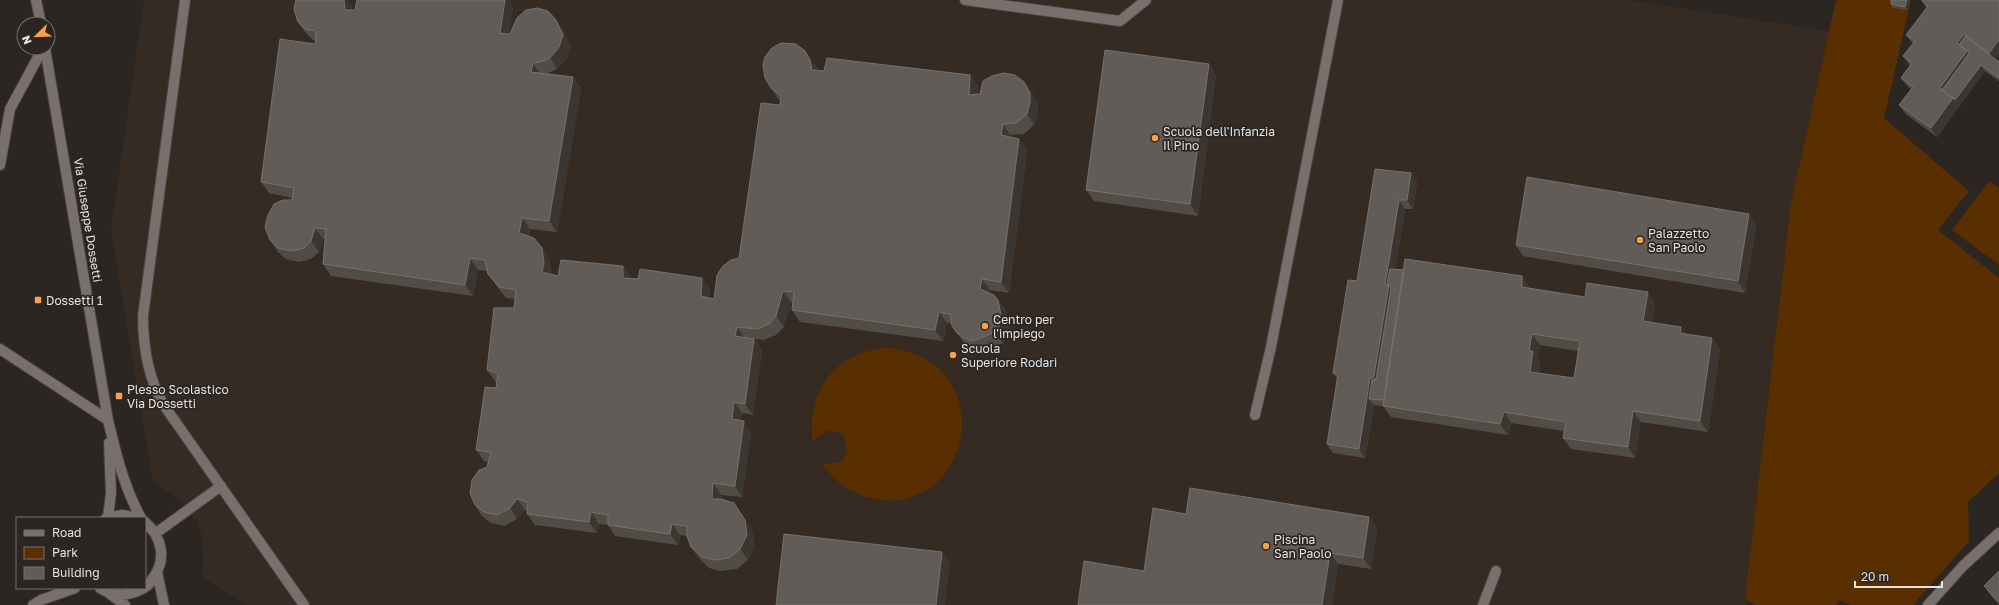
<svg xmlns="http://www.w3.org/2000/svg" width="1999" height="605" font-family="'Golos Text',sans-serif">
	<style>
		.built { fill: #362b23 }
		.green { fill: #5a2f00 }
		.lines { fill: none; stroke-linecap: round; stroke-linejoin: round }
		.minor-casing { stroke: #46423e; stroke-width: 12 }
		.minor { stroke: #77706c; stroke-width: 10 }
		.wall { fill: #524c47; fill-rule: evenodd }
		.shaded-wall { fill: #3c3632 }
		.building { fill: #625c58; stroke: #77716d; fill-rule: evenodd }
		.poi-dot { fill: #fa9f4e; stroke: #2b2622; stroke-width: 1.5 }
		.labels { text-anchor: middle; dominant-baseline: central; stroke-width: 3.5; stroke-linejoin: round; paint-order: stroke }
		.poi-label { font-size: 12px; fill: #e6e2df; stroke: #2b2622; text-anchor: start }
		.street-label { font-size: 12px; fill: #e6e2df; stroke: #2b2622 }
	</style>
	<rect width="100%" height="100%" fill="#2b2622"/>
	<!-- built -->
	<path class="built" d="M 144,0 L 1629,0 L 1829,31 L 1791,203 L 1745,605 L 246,605 L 203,577 L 202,535 L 195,519 L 180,500 L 153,481 L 111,229 Z"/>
	<!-- green -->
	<path class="green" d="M 1836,0 L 1911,0 L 1884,118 L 1969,191 L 1938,230 L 1999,278 L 1999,473 L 1968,502 L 1969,541 L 1913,605 L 1851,605 L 1839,600 L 1836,605 L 1756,605 L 1745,599 L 1791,203 Z
		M 1989,181 L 1999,188 L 1999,265 L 1952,230 Z
		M 889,348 C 1002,361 973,517 874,499 C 851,494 834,481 821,462 C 843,469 854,453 842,434 C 829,427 822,432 813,442 C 806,390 836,351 889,348 Z"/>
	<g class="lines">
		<!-- minor casing -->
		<g class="minor-casing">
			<path id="minor" d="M 36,0 L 41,24
				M 185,0 L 143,316 C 143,346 148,377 163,404 L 304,605
				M 965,0 L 1120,21 L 1146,0
				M 45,48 L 108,420 C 116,454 124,487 141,518
				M 0,165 L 10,109 L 43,48
				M 0,349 L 108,420
				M 1255,415 L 1271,347 L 1338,0
				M 108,517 L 111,493 L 109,443
				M 106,518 L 122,515 L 140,518
				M 145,522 C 162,537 167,559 153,578 C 151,582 149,585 145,587
				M 156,533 L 221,486
				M 157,572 L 164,605
				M 100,588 C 114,598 129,596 144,588
				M 110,594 L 125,605
				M 33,605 L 41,600 L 75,588
				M 1483,605 L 1496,571
				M 1928,605 L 1963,566 L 1999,533"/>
		</g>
		<!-- minor -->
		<use href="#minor" class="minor"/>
	</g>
	<!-- wall -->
	<path class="wall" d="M 357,0 L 509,0 L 513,7 L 509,34 L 564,31 L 570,46 L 567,58 L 557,69 L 548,73 L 545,73 L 573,77 L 581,88 L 557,232 L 530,229 L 529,237 L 549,259 L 552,274 L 558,276 L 623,266 L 631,277 L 631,278 L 638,279 L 702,278 L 710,289 L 709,298 L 714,299 L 739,258 L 780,105 L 780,101 L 778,99 L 771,88 L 813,62 L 818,70 L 824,71 L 970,75 L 978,86 L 977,94 L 980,94 L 1024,82 L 1032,93 L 1038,105 L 1038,114 L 1034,125 L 1024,134 L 1010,135 L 1010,137 L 1019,139 L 1027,150 L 1009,293 L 990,290 L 989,293 L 998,300 L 1006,311 L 1009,331 L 1003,343 L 981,352 L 974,350 L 965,344 L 952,326 L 952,324 L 947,323 L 943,341 L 800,322 L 792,310 L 793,303 L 791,302 L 784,327 L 776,335 L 764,340 L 754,339 L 762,350 L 753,415 L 742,413 L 741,420 L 751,432 L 742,497 L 721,495 L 721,499 L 753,531 L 754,546 L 748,560 L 737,569 L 721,571 L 709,568 L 699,558 L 691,547 L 688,536 L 680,535 L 678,545 L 615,536 L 608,525 L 599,524 L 597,533 L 535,525 L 527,514 L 527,511 L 525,510 L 517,519 L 504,526 L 491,523 L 482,516 L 475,505 L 488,462 L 484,461 L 476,450 L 496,388 L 497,381 L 495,381 L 487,370 L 514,308 L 515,299 L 506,298 L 496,285 L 488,274 L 487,271 L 478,270 L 473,296 L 331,276 L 323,264 L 325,239 L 323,239 L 319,252 L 311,259 L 299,262 L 286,259 L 278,252 L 270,240 L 292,200 L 292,198 L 269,193 L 261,182 L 315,44 L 316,40 L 313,40 L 306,33 L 298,22 L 351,5 L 352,10 L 355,10 Z
		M 1891,0 L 1909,0 L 1908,10 L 1893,8 L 1891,4 Z
		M 1999,0 L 1997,60 L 1999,62 L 1999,81 L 1985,71 L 1937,137 L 1906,114 L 1899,105 L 1911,89 L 1908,87 L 1901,78 L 1910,66 L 1903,56 L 1913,44 L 1906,35 L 1926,8 L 1922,1 Z
		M 1209,64 L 1216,75 L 1198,216 L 1094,201 L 1086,190 Z
		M 1411,173 L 1417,182 L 1413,209 L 1405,209 L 1395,269 L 1522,276 L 1530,288 L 1585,297 L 1655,303 L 1652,323 L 1681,327 L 1685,334 L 1712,338 L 1720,349 L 1708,432 L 1641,422 L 1635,458 L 1571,449 L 1563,438 L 1564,431 L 1511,423 L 1508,435 L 1391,417 L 1383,406 L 1374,405 L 1365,458 L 1333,453 L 1327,444 L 1337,379 L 1333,373 L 1357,281 ZM 1540,345 L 1578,351 L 1574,378 L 1539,374 L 1540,362 L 1538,358 Z
		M 1756,225 L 1745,293 L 1523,256 L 1516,245 Z
		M 1186,514 L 1377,528 L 1371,569 L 1338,564 L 1332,605 L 1078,605 L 1144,571 Z
		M 1999,571 L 1999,605 L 1992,597 L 1984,586 Z"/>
	<!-- shaded-wall -->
	<path class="shaded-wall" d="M 344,0 L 348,0 L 351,5 L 353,21 L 345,10 Z
		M 505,0 L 509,0 L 513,7 L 508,44 L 500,33 Z
		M 1907,0 L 1909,0 L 1908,10 L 1905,7 Z
		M 556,20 L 564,31 L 570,46 L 567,58 L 557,69 L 550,58 Z
		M 1964,34 L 1970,43 L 1965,50 L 1957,43 Z
		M 1999,40 L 1999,57 L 1995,62 L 1989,53 Z
		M 805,51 L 813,62 L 818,71 L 812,70 Z
		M 1967,51 L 1974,60 L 1948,95 L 1940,88 Z
		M 533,63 L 540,74 L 531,72 Z
		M 1209,64 L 1216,75 L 1198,216 L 1190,204 Z
		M 1981,65 L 1985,71 L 1937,137 L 1931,128 L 1953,98 Z
		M 970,75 L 978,86 L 976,106 L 969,95 Z
		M 573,77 L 581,88 L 557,232 L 549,221 Z
		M 1024,82 L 1032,93 L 1038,105 L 1038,114 L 1034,125 L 1027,114 Z
		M 1003,124 L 1010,135 L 1009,146 L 1001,135 Z
		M 1019,139 L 1027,150 L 1009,293 L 1001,282 Z
		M 1411,173 L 1417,182 L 1413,209 L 1407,200 Z
		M 1399,200 L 1405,209 L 1392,290 L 1380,385 L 1374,376 L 1385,285 Z
		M 1749,214 L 1756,225 L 1745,293 L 1738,281 Z
		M 522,218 L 530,229 L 527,244 L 519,233 Z
		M 315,228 L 323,239 L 319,252 L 311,241 Z
		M 542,248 L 549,259 L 552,274 L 550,283 L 542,272 Z
		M 470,258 L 478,270 L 473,296 L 465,285 Z
		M 623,266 L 631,277 L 631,289 L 623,278 Z
		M 1522,276 L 1530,288 L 1530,298 L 1522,287 Z
		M 702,278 L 710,289 L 708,308 L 701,296 Z
		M 982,279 L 990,290 L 988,301 L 980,289 Z
		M 783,291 L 791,302 L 784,327 L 776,316 Z
		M 1648,292 L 1655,303 L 1651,332 L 1643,321 Z
		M 998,300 L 1006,311 L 1009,331 L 1003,343 L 996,332 Z
		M 939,312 L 947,323 L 943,341 L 935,330 Z
		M 737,327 L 745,338 L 735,336 Z
		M 1681,327 L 1688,338 L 1680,333 Z
		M 1532,334 L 1540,345 L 1538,358 L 1540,362 L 1537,383 L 1530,372 L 1529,351 Z
		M 1712,338 L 1720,349 L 1708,432 L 1700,421 Z
		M 754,339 L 762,350 L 753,415 L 745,404 Z
		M 1370,378 L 1377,387 L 1369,399 L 1374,405 L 1365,458 L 1359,449 Z
		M 734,402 L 742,413 L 739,430 L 732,419 Z
		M 1633,411 L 1641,422 L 1635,458 L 1628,447 Z
		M 1504,412 L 1511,423 L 1508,435 L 1500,424 Z
		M 744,421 L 751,432 L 742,497 L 735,486 Z
		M 713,483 L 721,495 L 720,510 L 712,499 Z
		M 517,499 L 525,510 L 517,519 L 510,508 Z
		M 734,503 L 753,531 L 754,546 L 748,560 L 740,549 Z
		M 591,512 L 599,524 L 597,533 L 589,522 Z
		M 1369,517 L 1377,528 L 1371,569 L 1363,558 Z
		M 672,524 L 680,535 L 678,545 L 670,534 Z
		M 942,552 L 950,563 L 945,605 L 936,605 Z
		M 1330,553 L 1338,564 L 1332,605 L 1322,605 Z"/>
	<!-- building -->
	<path class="building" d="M 296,0 L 344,0 L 345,10 L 355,10 L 357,0 L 505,0 L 500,33 L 510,34 L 517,18 L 526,10 L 537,8 L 548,11 L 556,20 L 563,35 L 559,47 L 550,58 L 540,62 L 533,63 L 531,72 L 573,77 L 549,221 L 522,218 L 519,233 L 534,238 L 542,248 L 544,263 L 542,272 L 558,276 L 561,260 L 623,266 L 623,278 L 638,279 L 640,269 L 702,278 L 701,296 L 714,299 L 717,275 L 723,266 L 731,260 L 739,258 L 761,103 L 780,105 L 781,96 L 771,88 L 765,78 L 763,65 L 765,57 L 772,48 L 781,43 L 796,44 L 805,51 L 810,60 L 812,70 L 824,71 L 827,58 L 970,75 L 969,95 L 980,94 L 983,81 L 992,76 L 1003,73 L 1015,75 L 1024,82 L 1030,93 L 1030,103 L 1027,114 L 1016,123 L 1003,124 L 1001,135 L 1019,139 L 1001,282 L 982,279 L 980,289 L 994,295 L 998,300 L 1002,320 L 996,332 L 973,341 L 966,339 L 957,333 L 952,326 L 950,314 L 939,312 L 935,330 L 792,310 L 794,292 L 783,291 L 776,316 L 769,324 L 757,329 L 737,327 L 735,336 L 754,339 L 745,404 L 734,402 L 732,419 L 744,421 L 735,486 L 713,483 L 712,499 L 721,499 L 734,503 L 745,520 L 747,535 L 740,549 L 729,558 L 714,560 L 702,557 L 691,547 L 687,536 L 687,526 L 672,524 L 670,534 L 662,533 L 608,525 L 608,515 L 591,512 L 589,522 L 527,514 L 528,502 L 517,499 L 510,508 L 497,515 L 484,512 L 475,505 L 470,493 L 472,480 L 479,470 L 487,467 L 491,452 L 476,450 L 485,387 L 496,388 L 498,373 L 487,370 L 494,308 L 514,308 L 516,290 L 499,287 L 488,274 L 485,260 L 470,258 L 465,285 L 323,264 L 326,229 L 315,228 L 311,241 L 304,248 L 291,251 L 278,248 L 270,240 L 265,227 L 268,215 L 274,204 L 283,200 L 292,200 L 294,188 L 261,182 L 280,39 L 315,44 L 316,31 L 305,29 L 298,22 L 294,9 Z
		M 1891,0 L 1907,0 L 1905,7 L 1891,4 Z
		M 1922,0 L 1999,0 L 1999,40 L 1989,53 L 1964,34 L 1957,43 L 1967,51 L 1940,88 L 1953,98 L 1931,128 L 1899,105 L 1913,87 L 1901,78 L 1912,63 L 1903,56 L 1915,41 L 1906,35 L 1928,6 L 1922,1 Z
		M 1965,36 L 1999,62 L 1999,78 L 1981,65 L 1955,100 L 1953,98 L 1942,90 L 1969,53 L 1967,51 L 1959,45 Z
		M 1105,50 L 1209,64 L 1190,204 L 1086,190 Z
		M 1375,169 L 1411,173 L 1407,200 L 1399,200 L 1385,285 L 1389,285 L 1374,376 L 1370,378 L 1359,449 L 1327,444 L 1338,374 L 1333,373 L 1348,280 L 1357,281 Z
		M 1527,177 L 1749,214 L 1738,281 L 1516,245 Z
		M 1405,259 L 1522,276 L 1522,287 L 1585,297 L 1587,283 L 1648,292 L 1643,321 L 1681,327 L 1680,333 L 1712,338 L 1700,421 L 1633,411 L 1628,447 L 1563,438 L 1566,422 L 1504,412 L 1500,424 L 1383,406 ZM 1532,334 L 1580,341 L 1574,378 L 1530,372 L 1533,351 L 1529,351 Z
		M 1390,269 L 1404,270 L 1384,400 L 1369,399 L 1372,380 L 1376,379 L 1391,288 L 1389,285 L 1387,285 Z
		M 1190,488 L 1369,517 L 1363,558 L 1330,553 L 1322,605 L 1078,605 L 1084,561 L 1144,571 L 1153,508 L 1186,514 Z
		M 784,534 L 942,552 L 936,605 L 776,605 Z
		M 1999,571 L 1999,602 L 1984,586 Z"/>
	<!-- markers -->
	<g class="poi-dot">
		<circle cx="1155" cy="138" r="4"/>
		<circle cx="1640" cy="240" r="4"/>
		<rect x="34" y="296" width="8" height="8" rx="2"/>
		<circle cx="985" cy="326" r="4"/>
		<circle cx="953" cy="355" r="4"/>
		<rect x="115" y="392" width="8" height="8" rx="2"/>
		<circle cx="1266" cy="546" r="4"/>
	</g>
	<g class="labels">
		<!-- poi labels -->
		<g class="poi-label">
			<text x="1163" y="131">Scuola dell'Infanzia<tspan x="1163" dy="14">Il Pino</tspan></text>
			<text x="1648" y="233">Palazzetto<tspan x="1648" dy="14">San Paolo</tspan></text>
			<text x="46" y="300">Dossetti 1</text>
			<text x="993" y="319">Centro per<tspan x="993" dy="14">l'impiego</tspan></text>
			<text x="961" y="348">Scuola<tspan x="961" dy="14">Superiore Rodari</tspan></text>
			<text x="127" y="389">Plesso Scolastico<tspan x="127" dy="14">Via Dossetti</tspan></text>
			<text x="1274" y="539">Piscina<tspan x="1274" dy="14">San Paolo</tspan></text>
		</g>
		<!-- street labels -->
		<g class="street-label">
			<text transform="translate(88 220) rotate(81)">Via Giuseppe Dossetti</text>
		</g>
	</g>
	<!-- legend -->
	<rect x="16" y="517" width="130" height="72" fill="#2b2622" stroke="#76716e"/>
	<rect x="24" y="530" width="20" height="6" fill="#77706c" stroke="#76716e"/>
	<text x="52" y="537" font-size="12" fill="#e6e2df">Road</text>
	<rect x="24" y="547" width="20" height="12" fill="#5a2f00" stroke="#76716e"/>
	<text x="52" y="557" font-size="12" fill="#e6e2df">Park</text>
	<rect x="24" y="567" width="20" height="12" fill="#625c58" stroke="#76716e"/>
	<text x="52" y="577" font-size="12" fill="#e6e2df">Building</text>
	<!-- north arrow -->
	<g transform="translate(36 36) rotate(247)"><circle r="19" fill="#2b2622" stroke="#76716e"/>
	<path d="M0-3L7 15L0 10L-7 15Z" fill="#fa9f4e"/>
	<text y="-6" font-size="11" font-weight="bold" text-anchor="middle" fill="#e6e2df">N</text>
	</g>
	<!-- scale -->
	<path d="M1855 581v6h87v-6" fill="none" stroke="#e6e2df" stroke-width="2"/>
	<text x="1861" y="581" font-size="12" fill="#e6e2df" stroke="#2b2622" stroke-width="3" paint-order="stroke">20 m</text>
</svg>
